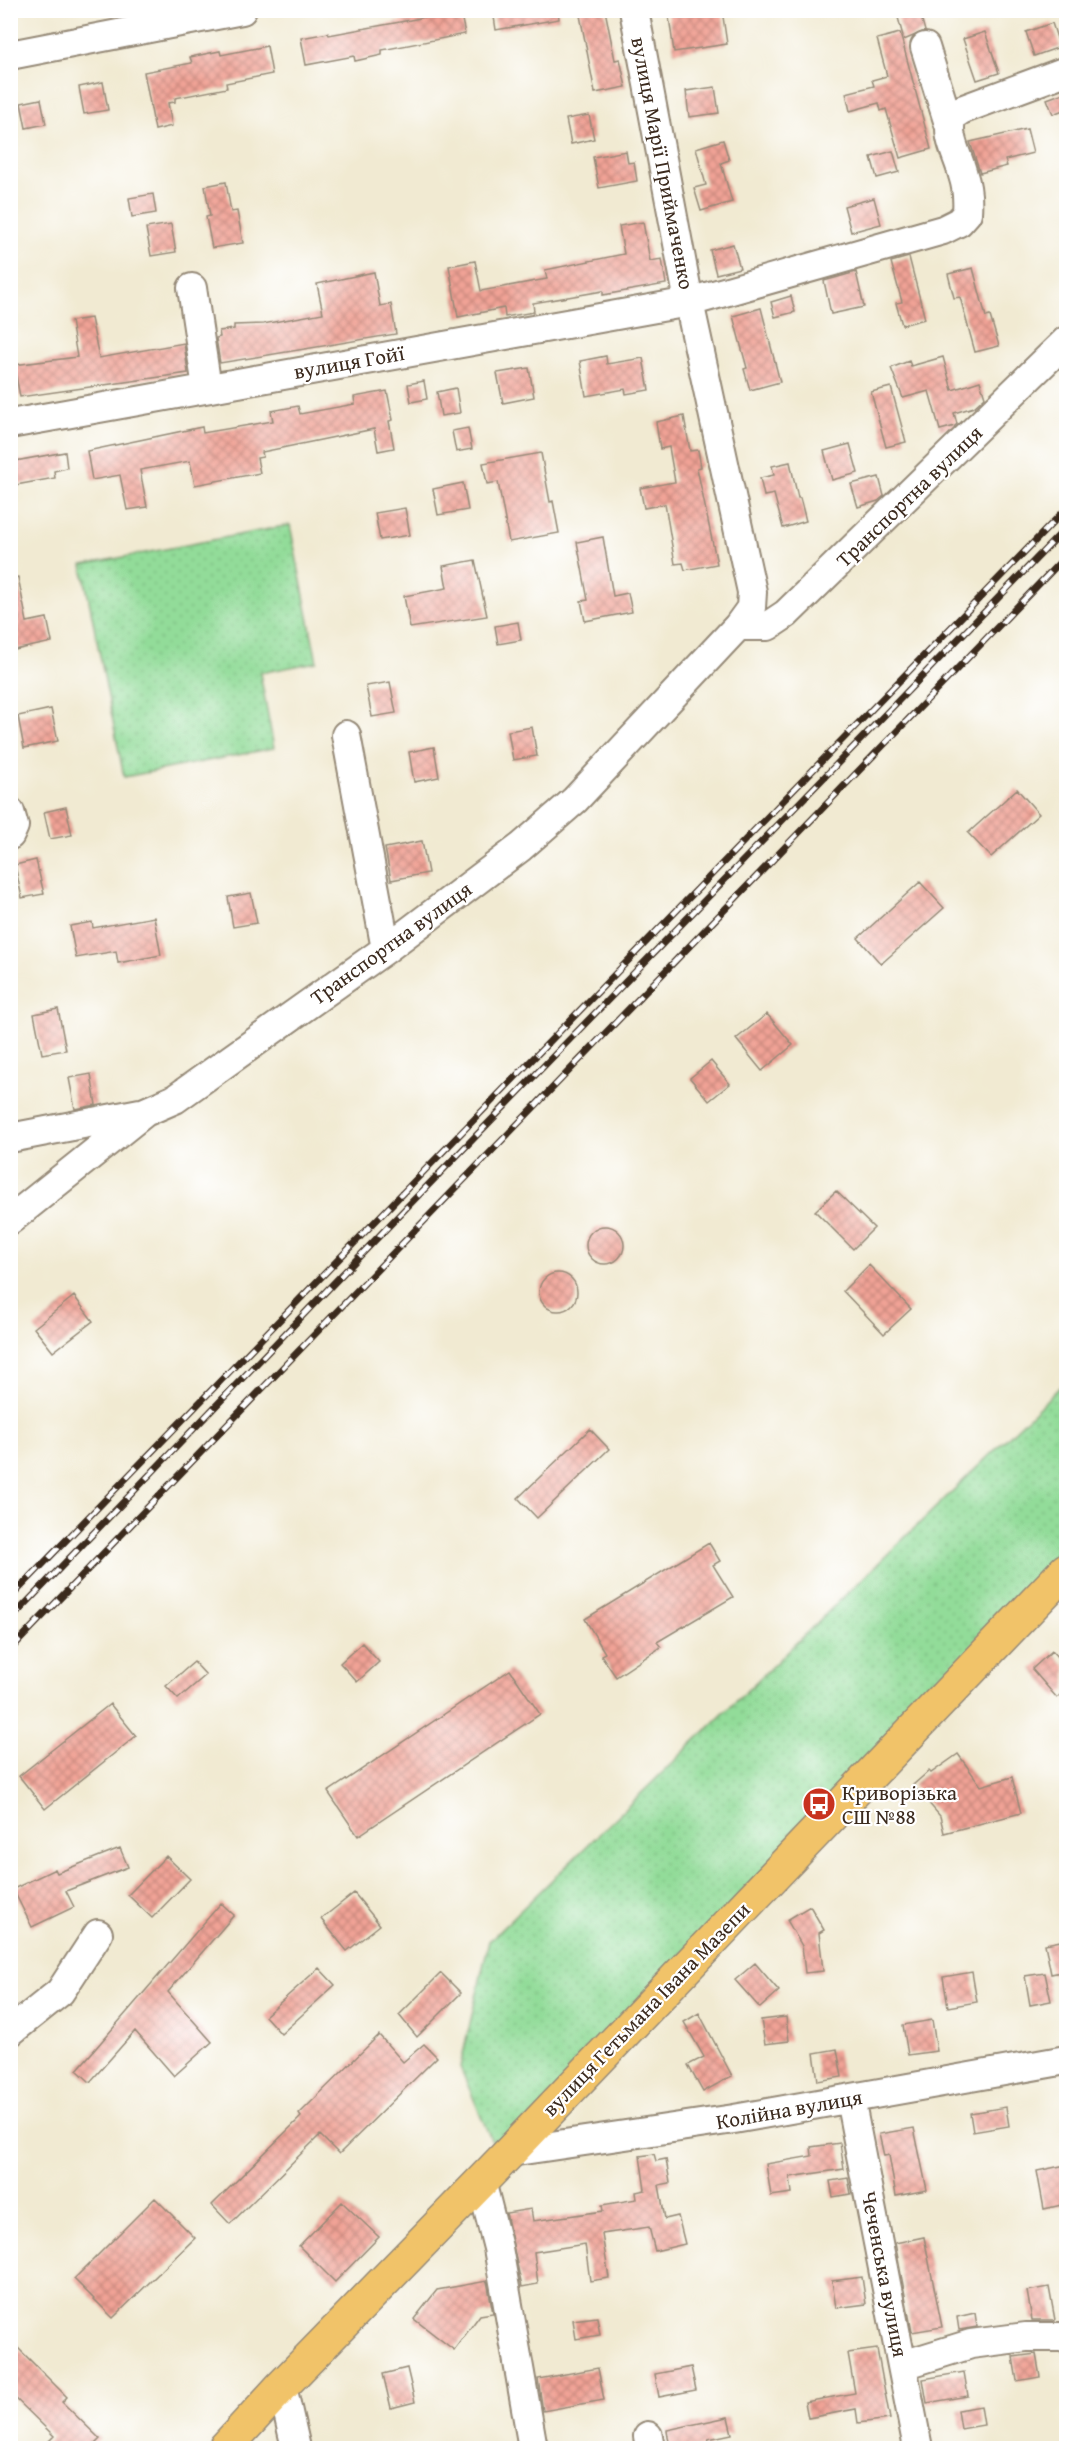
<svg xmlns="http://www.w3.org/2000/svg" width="1077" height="2459" font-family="'Gentium Book Plus',serif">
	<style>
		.garden { fill: url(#garden-dots); stroke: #66835c; stroke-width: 1.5 }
		.building { fill: url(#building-cross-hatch) }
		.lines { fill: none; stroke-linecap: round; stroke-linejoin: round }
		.minor-casing { stroke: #968a78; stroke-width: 32 }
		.major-casing { stroke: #968a78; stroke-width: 36 }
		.minor { stroke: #fff; stroke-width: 28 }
		.major { stroke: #f1c369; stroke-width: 33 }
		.rail-casing { stroke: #3b2a1e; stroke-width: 7 }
		.rail { stroke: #fff; stroke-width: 4.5; stroke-dasharray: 14; stroke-linecap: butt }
		.labels { text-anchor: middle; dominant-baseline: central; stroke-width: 4.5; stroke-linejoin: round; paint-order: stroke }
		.street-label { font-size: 21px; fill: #3b2a1e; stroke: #fff }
		.poi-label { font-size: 21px; fill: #3b2a1e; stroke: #fff; text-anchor: start }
	</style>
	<defs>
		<pattern id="garden-dots" width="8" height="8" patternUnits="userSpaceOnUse" patternTransform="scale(1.5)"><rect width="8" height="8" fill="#92dc99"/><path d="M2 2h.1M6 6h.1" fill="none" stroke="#7fbd83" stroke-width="1.8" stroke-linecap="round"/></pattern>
		<pattern id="building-cross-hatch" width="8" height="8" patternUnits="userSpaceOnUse" patternTransform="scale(1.5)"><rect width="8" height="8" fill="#f1a396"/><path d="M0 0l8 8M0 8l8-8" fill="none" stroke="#c4857a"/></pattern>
	</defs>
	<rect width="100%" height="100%" fill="#fff"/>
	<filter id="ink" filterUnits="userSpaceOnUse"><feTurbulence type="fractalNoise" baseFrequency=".0167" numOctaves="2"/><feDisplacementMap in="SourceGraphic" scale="12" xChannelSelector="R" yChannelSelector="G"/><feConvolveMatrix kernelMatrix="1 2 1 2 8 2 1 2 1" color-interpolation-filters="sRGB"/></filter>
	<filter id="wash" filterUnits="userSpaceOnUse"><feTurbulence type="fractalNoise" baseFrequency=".008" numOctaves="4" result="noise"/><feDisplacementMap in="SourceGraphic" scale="24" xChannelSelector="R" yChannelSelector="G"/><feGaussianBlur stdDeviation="1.35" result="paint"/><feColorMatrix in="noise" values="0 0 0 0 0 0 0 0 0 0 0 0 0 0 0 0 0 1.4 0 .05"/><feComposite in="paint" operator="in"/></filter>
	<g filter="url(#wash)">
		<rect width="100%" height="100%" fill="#f1ead2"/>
		<!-- garden -->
		<path class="garden" d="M 290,525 L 317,662 L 260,673 L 274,748 L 124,777 L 82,565 Z
			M 1066,1381 L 1066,1573 L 502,2165 L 460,2067 L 489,1941 Z"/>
		<g id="blocks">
			<!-- building -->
			<path class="building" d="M 441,10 L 460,10 L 465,34 L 382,50 L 382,55 L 355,61 L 354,56 L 306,65 L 301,38 L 328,33 L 329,35 L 400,22 L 441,14 Z
				M 493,10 L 558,10 L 559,19 L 496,30 Z
				M 579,10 L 605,10 L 615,60 L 620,59 L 626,87 L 595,93 Z
				M 668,10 L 722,10 L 727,44 L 674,52 Z
				M 896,10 L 919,10 L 925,31 L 904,40 Z
				M 1052,23 L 1060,47 L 1034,56 L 1026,32 Z
				M 985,32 L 999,73 L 977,80 L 963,39 Z
				M 900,33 L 931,149 L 900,158 L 886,109 L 881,111 L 879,103 L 850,111 L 846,93 L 874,86 L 872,80 L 887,76 L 877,39 Z
				M 267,46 L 272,74 L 226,83 L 227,88 L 175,98 L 175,102 L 168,103 L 172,126 L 155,130 L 144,72 L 192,63 L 190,57 L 220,51 L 221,55 Z
				M 103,82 L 108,110 L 84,114 L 79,87 Z
				M 715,87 L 719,113 L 689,117 L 686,91 Z
				M 1066,92 L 1066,109 L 1053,114 L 1047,99 Z
				M 41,99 L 46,124 L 26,128 L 21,103 Z
				M 589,115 L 594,139 L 571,144 L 566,119 Z
				M 1027,129 L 1033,153 L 1005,160 L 1007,166 L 980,173 L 970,142 Z
				M 723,140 L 729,160 L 721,163 L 732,202 L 701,211 L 694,188 L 706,185 L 696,148 Z
				M 626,151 L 628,163 L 634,162 L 637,181 L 599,188 L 593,157 Z
				M 893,151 L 899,172 L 877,178 L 871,157 Z
				M 226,182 L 231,212 L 237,211 L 243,243 L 212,248 L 206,217 L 210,216 L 205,186 Z
				M 153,194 L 156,213 L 132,217 L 129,198 Z
				M 874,198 L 881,224 L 851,232 L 844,206 Z
				M 643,222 L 650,261 L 662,259 L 666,284 L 603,295 L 603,291 L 533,303 L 534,312 L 505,317 L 504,308 L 458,317 L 449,266 L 475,261 L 481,291 L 547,279 L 545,270 L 624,254 L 619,226 Z
				M 171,224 L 176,252 L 151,256 L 146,228 Z
				M 733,244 L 740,268 L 716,274 L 710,250 Z
				M 909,257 L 925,319 L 902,325 L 896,303 L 902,302 L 891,262 Z
				M 973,268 L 986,317 L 990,316 L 999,346 L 975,352 L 960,297 L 954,298 L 948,274 Z
				M 374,272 L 380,306 L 391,304 L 396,334 L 220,363 L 216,338 L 220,337 L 219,331 L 234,329 L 234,325 L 263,324 L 323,313 L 317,284 Z
				M 856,272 L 864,307 L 831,314 L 824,281 Z
				M 791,296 L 795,312 L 775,317 L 771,302 Z
				M 761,308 L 780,382 L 750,390 L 744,369 L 747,368 L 733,316 Z
				M 91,318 L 99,358 L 184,343 L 188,373 L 20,397 L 14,365 L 77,357 L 71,321 Z
				M 606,356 L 607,364 L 643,358 L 649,390 L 626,394 L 625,389 L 586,396 L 580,361 Z
				M 943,357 L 952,390 L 980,381 L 985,397 L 974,407 L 954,413 L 957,424 L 955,426 L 940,430 L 929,391 L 903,398 L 891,368 L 909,361 L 911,366 Z
				M 529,368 L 534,397 L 503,403 L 497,373 Z
				M 424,381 L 427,399 L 411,402 L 408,384 Z
				M 891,387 L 906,442 L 886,447 L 871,392 Z
				M 456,388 L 460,413 L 441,416 L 437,392 Z
				M 387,391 L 393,420 L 389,421 L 394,448 L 378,451 L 374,429 L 262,452 L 263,457 L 257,458 L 260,473 L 195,485 L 190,461 L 140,470 L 147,507 L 127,510 L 120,475 L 92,480 L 87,451 L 202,427 L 203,433 L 273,421 L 271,411 L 298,406 L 300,414 L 355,404 L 354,397 Z
				M 684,416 L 690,451 L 698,450 L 701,467 L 697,468 L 717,564 L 685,570 L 683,563 L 675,564 L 665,504 L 644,508 L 640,488 L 675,482 L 669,447 L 660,449 L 656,422 Z
				M 468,428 L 472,449 L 456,452 L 452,431 Z
				M 850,444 L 858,473 L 832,480 L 824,451 Z
				M 65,452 L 67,468 L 54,471 L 55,478 L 10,486 L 10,462 Z
				M 541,453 L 550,502 L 553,501 L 559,533 L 509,542 L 498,482 L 487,484 L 483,463 Z
				M 790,462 L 798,498 L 800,498 L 806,521 L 783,528 L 774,494 L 764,496 L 760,478 L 774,475 L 772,466 Z
				M 879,477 L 884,496 L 878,501 L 858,507 L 851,484 Z
				M 463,483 L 468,510 L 438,515 L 433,489 Z
				M 405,508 L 410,535 L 380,540 L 375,513 Z
				M 603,537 L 613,596 L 628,593 L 632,612 L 585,621 L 581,601 L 588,600 L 577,542 Z
				M 475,560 L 487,616 L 410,628 L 404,596 L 447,588 L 443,566 Z
				M 18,577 L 27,622 L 47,618 L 52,642 L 10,651 L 10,578 Z
				M 518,622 L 521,640 L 498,644 L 495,626 Z
				M 390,682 L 396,713 L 372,717 L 366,686 Z
				M 51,709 L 58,741 L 24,748 L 18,716 Z
				M 532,727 L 537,756 L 513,760 L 508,731 Z
				M 434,747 L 439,777 L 414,782 L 409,752 Z
				M 1017,789 L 1039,814 L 991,857 L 968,833 Z
				M 66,807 L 72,835 L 50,839 L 44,812 Z
				M 422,841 L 428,873 L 391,880 L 385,848 Z
				M 36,860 L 44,894 L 22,898 L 15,865 Z
				M 920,882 L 944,908 L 881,964 L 858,938 Z
				M 251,893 L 257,923 L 233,927 L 228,897 Z
				M 154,917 L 161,955 L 118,963 L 116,951 L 76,958 L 70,926 L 92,922 L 93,928 Z
				M 58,1009 L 66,1050 L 42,1054 L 34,1014 Z
				M 767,1014 L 793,1045 L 762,1071 L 736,1039 Z
				M 711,1061 L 730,1084 L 709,1101 L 690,1078 Z
				M 91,1074 L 96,1105 L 75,1109 L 69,1078 Z
				M 836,1191 L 874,1228 L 853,1249 L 815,1211 Z
				M586 1245a19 19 0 1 1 38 0a19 19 0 1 1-38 0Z
				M 869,1265 L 911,1309 L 884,1334 L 843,1291 Z
				M539 1292a19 19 0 1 1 38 0a19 19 0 1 1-38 0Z
				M 74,1296 L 93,1321 L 53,1352 L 34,1328 Z
				M 590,1429 L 609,1449 L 537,1518 L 518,1498 Z
				M 709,1543 L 720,1561 L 713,1565 L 733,1597 L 657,1642 L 661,1647 L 616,1677 L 601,1655 L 605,1653 L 585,1619 Z
				M 362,1643 L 379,1662 L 357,1682 L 340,1663 Z
				M 1052,1651 L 1066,1667 L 1066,1689 L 1057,1698 L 1032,1669 Z
				M 194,1662 L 206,1675 L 178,1699 L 166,1686 Z
				M 510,1670 L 540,1714 L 358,1836 L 328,1792 Z
				M 110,1704 L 136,1736 L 45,1809 L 19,1776 Z
				M 958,1754 L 981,1786 L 1012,1777 L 1021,1813 L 944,1833 L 940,1816 L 913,1785 L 929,1771 L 931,1773 Z
				M 120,1848 L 128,1867 L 66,1891 L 74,1907 L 32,1927 L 13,1889 L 55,1869 L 57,1873 Z
				M 166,1856 L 190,1879 L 152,1918 L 128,1895 Z
				M 354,1893 L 380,1925 L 347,1951 L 321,1919 Z
				M 221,1903 L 234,1915 L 168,1992 L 212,2042 L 174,2076 L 135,2031 L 90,2082 L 77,2070 Z
				M 810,1906 L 824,1930 L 819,1933 L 823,1971 L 805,1973 L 802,1946 L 787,1920 Z
				M 1066,1940 L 1066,1971 L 1051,1974 L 1045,1944 Z
				M 755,1963 L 779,1991 L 760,2008 L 735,1980 Z
				M 319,1968 L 335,1985 L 281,2034 L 265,2016 Z
				M 972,1972 L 977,2002 L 948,2007 L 943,1977 Z
				M 441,1973 L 461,1993 L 417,2037 L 399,2015 Z
				M 1045,1973 L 1051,2001 L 1030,2005 L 1025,1976 Z
				M 699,2013 L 732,2076 L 703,2092 L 688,2065 L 704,2057 L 684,2022 Z
				M 786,2017 L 789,2041 L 765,2044 L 761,2020 Z
				M 932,2020 L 937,2051 L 908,2055 L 903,2025 Z
				M 379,2035 L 403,2062 L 424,2044 L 437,2057 L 339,2154 L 320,2135 L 230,2224 L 212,2205 L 301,2117 L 299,2114 Z
				M 837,2049 L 842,2077 L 818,2081 L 814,2053 Z
				M 1006,2107 L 1009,2126 L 973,2132 L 970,2113 Z
				M 914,2128 L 927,2190 L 896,2196 L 889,2155 L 884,2156 L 879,2134 Z
				M 840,2143 L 844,2169 L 790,2177 L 792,2193 L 771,2196 L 766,2164 L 812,2156 L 811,2147 Z
				M 654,2154 L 656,2161 L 666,2159 L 670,2183 L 659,2185 L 665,2219 L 678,2216 L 685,2244 L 655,2251 L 649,2227 L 602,2234 L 609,2278 L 590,2281 L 585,2244 L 534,2252 L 538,2284 L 522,2287 L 506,2213 L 531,2209 L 533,2221 L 603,2211 L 602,2205 L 637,2199 L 636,2192 L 645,2190 L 640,2156 Z
				M 1066,2165 L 1066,2204 L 1044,2209 L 1037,2171 Z
				M 848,2178 L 851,2194 L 833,2197 L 830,2181 Z
				M 155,2198 L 195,2238 L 113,2318 L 74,2279 Z
				M 342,2202 L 379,2237 L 335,2282 L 299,2246 Z
				M 924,2237 L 942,2327 L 912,2332 L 895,2243 Z
				M 862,2277 L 866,2304 L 836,2308 L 832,2281 Z
				M 487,2281 L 493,2313 L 480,2315 L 454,2350 L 414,2319 L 437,2290 Z
				M 1049,2287 L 1055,2320 L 1032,2320 L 1027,2291 Z
				M 975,2313 L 977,2327 L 959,2330 L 957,2317 Z
				M 597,2317 L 600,2335 L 576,2339 L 573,2320 Z
				M 10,2340 L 67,2397 L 62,2402 L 100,2439 L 91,2448 L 42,2448 L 54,2436 L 10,2393 Z
				M 877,2349 L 890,2419 L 858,2423 L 856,2409 L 808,2418 L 805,2402 L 855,2393 L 848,2353 Z
				M 1036,2354 L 1040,2377 L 1017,2381 L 1013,2357 Z
				M 691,2367 L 696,2390 L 659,2397 L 655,2374 Z
				M 407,2368 L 415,2402 L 391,2408 L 383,2374 Z
				M 598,2368 L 604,2400 L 543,2411 L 538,2379 Z
				M 964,2372 L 968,2396 L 927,2403 L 923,2379 Z
				M 981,2406 L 984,2425 L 961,2429 L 958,2410 Z
				M 728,2417 L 732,2434 L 708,2439 L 710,2448 L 670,2448 L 667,2430 Z"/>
		</g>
	</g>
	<g filter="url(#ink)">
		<use href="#blocks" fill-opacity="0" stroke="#968a78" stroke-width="1.5"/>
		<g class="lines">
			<!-- minor casing -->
			<g class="minor-casing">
				<path id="minor" d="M 634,10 L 689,302 L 943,230 L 959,222 L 967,213 C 968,200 967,187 963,175 C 958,155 945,136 952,116 L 961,110 L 1066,71
					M 925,47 L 949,124
					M 10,55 L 242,10
					M 192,288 L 207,388
					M 10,424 L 689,302 L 752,592 L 751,608 L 738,626 L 575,800 L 521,847 L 386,949 L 175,1099 L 145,1112 L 10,1220
					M 738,626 L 768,626 L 786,614 L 1066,341
					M 346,735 L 386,949
					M 10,812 L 14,826 L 10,835
					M 10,1138 L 140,1113
					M 10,2032 L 60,1992 L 98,1934
					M 850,2099 L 918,2448
					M 510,2152 L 734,2119 L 1066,2060
					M 481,2181 L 498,2248 L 533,2448
					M 903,2365 L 971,2344 L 1026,2337 L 1066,2337
					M 282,2386 L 296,2448
					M 648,2436 L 650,2448"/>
			</g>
			<!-- major casing -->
			<g class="major-casing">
				<path id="major" d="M 225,2448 L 282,2386 L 510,2152 L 1066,1570"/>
			</g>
			<!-- minor -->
			<use href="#minor" class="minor"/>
			<!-- major -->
			<use href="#major" class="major"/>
			<!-- rail casing -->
			<g class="rail-casing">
				<path id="rail" d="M 10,1598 L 1066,509
					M 10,1620 L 406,1208 L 1066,528
					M 10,1650 L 1066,556"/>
			</g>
			<!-- rail -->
			<use href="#rail" class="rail"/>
		</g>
	</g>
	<!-- icons -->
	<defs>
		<g id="bus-disc" transform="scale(1.725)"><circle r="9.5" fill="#c8321e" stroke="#fff"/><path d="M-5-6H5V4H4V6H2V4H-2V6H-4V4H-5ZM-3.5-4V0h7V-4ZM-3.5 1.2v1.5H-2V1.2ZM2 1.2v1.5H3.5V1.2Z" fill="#fff"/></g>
	</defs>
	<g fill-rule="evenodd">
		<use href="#bus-disc" x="819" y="1804"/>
	</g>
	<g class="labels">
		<!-- street labels -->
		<g class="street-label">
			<text transform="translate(663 163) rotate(79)">вулиця Марії Приймаченко</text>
			<text transform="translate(349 362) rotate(-10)">вулиця Гойї</text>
			<text transform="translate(909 496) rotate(-44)">Транспортна вулиця</text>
			<text transform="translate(391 943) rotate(-36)">Транспортна вулиця</text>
			<text transform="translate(646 2009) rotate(-46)">вулиця Гетьмана Івана Мазепи</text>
			<text transform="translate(789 2109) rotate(-10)">Колійна вулиця</text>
			<text transform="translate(885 2274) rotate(79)">Чеченська вулиця</text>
		</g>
		<!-- poi labels -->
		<g class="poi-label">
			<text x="842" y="1792">Криворізька<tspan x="842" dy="24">СШ №88</tspan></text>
		</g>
	</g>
	<!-- margin -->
	<rect width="1077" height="2459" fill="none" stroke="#fff" stroke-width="36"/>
</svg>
